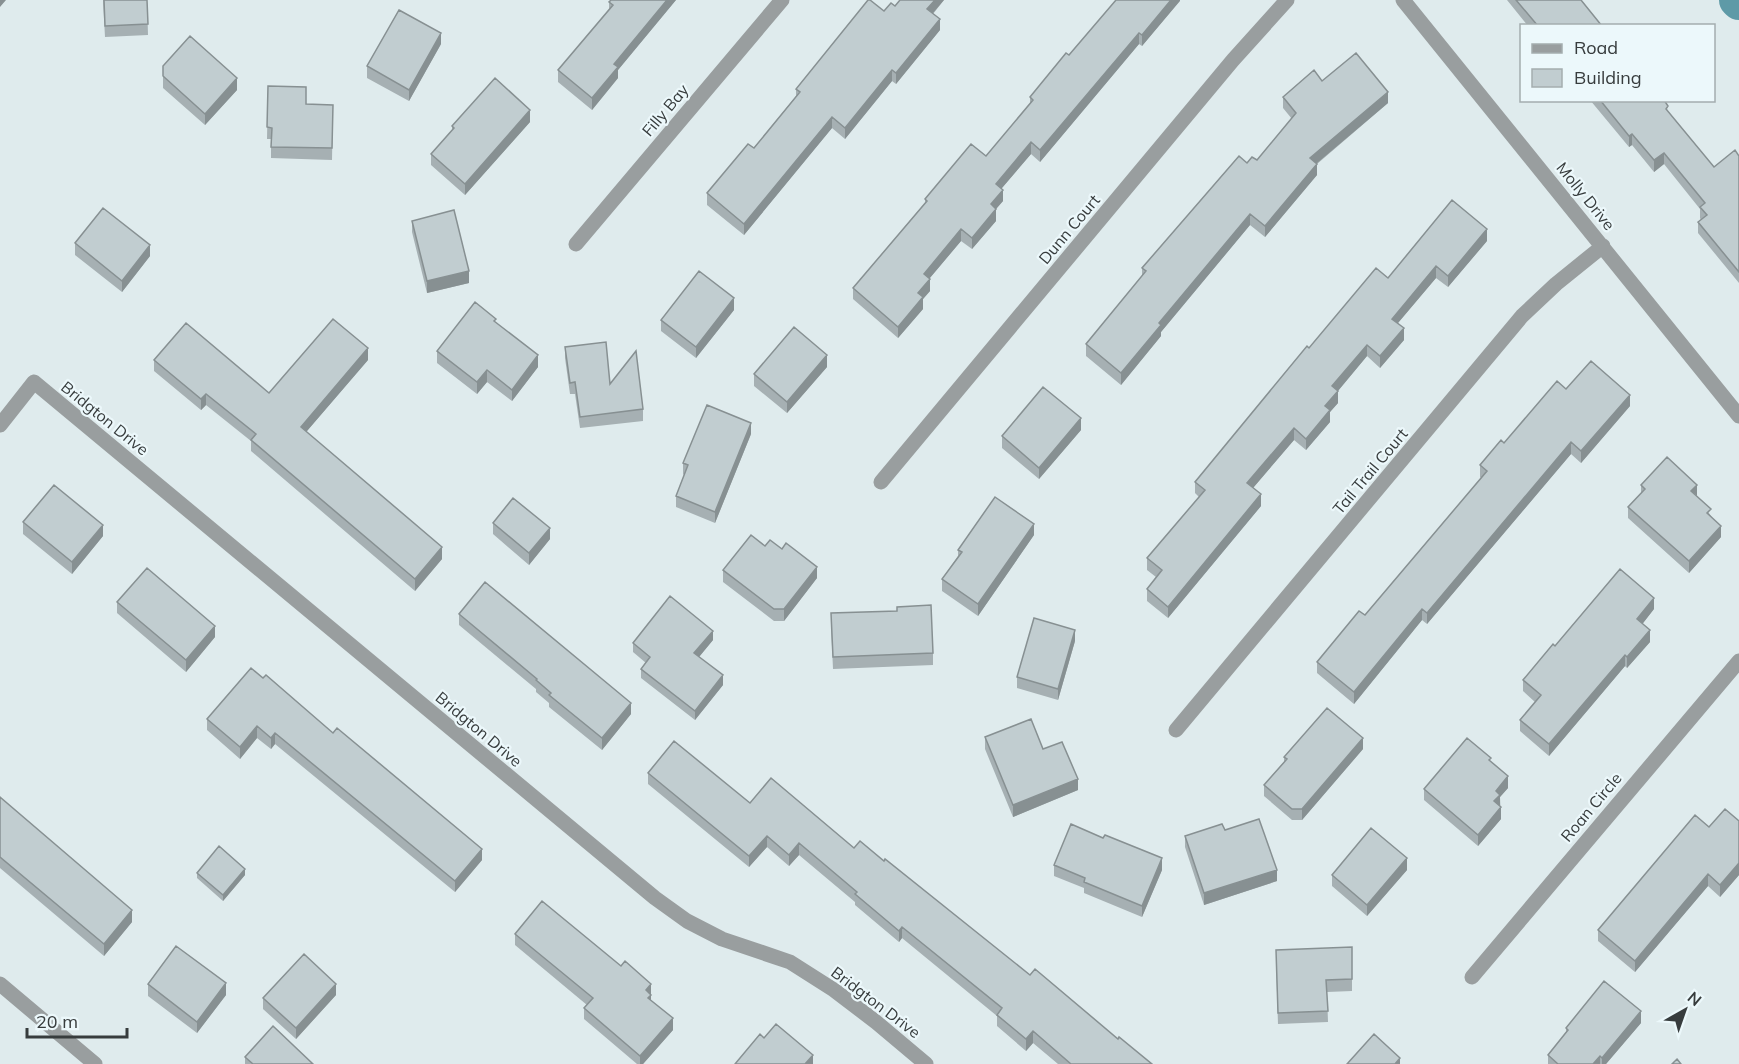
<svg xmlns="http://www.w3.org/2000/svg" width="1739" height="1064" font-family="Mulish,sans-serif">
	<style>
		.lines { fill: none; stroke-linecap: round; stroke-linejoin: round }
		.canal { stroke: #5e9aa7; stroke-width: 36 }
		.minor { stroke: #999e9f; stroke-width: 15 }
		.wall { fill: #a6b0b3 }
		.shaded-wall { fill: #879092 }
		.building { fill: #c1cdd0; stroke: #879092; stroke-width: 1.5 }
		.labels { text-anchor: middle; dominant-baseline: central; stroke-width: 4.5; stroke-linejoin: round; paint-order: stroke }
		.street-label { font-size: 16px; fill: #373c3d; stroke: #ecf8fb }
	</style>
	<rect width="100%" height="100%" fill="#dfebed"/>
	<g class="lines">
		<!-- canal -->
		<path class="canal" d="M 1737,0 L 1739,2"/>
		<!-- minor -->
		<path class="minor" d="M 1403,0 L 1739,416
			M 576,244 L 782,0
			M 0,425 L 34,382 L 655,898 L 687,921 L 722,939 L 790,962 L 834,990 L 876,1022 L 926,1064
			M 881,482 L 1233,60 L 1287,0
			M 1176,730 L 1522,316 L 1556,284 L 1603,246
			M 1472,977 L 1739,661
			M 0,984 L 95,1064"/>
	</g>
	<!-- wall -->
	<path class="wall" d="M 103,0 L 150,0 L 147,0 L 148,35 L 105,37 Z
		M 611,0 L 676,0 L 618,70 L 618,78 L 592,110 L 558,82 L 558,70 L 609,10 L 609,2 Z
		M 900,0 L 944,0 L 933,14 L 940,30 L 896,84 L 892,81 L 845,139 L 832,128 L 744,235 L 707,205 L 707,193 L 754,148 L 796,96 L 796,89 L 884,11 L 895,6 Z
		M 1180,0 L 1142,46 L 1139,44 L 1040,162 L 1031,154 L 1001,189 L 1003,201 L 996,209 L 996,221 L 972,249 L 961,241 L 929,279 L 930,291 L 923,299 L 923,309 L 898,338 L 853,299 L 853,288 L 925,203 L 925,199 L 986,156 L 1030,104 L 1030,97 L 1069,55 Z
		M 1507,0 L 1581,0 L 1602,26 L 1528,26 Z
		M 441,44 L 409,101 L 367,78 L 367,66 Z
		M 163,66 L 237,90 L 205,125 L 163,88 Z
		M 1322,81 L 1388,103 L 1317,164 L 1317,175 L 1265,237 L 1250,225 L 1161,332 L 1161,336 L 1121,385 L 1086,356 L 1086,344 L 1142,276 L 1142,268 L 1247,163 L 1257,160 L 1292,119 L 1283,108 L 1283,97 Z
		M 268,86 L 306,104 L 333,105 L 332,160 L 271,158 L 271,139 L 267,139 Z
		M 1590,100 L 1664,100 L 1668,112 L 1714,167 L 1739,156 L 1739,283 L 1698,233 L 1698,222 L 1701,220 L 1700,218 L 1700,209 L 1664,164 L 1654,172 L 1632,145 L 1629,147 Z
		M 530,122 L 465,195 L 431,165 L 431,154 L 452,130 L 452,126 Z
		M 412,221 L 469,283 L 427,293 L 412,232 Z
		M 1487,241 L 1448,287 L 1436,278 L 1398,323 L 1404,340 L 1380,368 L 1367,356 L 1338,391 L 1338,403 L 1330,412 L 1330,422 L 1306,450 L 1294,440 L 1253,488 L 1261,506 L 1168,618 L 1147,601 L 1147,589 L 1156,577 L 1147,570 L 1147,558 L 1199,497 L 1195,493 L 1195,482 L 1309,348 L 1388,278 Z
		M 75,243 L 150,256 L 122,292 L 75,255 Z
		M 734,310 L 696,358 L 661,331 L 661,320 Z
		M 496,323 L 538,367 L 512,401 L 487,382 L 477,394 L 437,363 L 437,351 Z
		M 565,347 L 610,384 L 643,409 L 643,421 L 580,428 L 575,394 L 570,394 L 565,358 Z
		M 154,360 L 269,393 L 368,360 L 306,432 L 442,559 L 415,591 L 251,451 L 251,441 L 206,405 L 201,410 L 154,371 Z
		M 827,367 L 787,413 L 754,386 L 754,374 Z
		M 1566,389 L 1630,406 L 1581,463 L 1571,454 L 1427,624 L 1422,620 L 1354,704 L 1317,673 L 1317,662 L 1365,615 L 1481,478 L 1480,477 L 1480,465 L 1504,443 Z
		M 1081,430 L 1039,479 L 1002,448 L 1002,436 Z
		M 751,434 L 715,523 L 676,507 L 676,496 L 684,475 L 683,474 L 683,463 Z
		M 1641,485 L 1697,496 L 1711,516 L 1721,537 L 1689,573 L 1628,518 L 1628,507 L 1641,493 Z
		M 23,522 L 103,536 L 72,574 L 23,534 Z
		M 493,523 L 550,539 L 529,565 L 493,534 Z
		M 1034,535 L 978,616 L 942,591 L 942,579 L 958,556 L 958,550 Z
		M 765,546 L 782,549 L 817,578 L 784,621 L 774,621 L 723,582 L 723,570 Z
		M 117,602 L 215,637 L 186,672 L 117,613 Z
		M 1654,609 L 1642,624 L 1650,642 L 1627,668 L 1625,666 L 1549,756 L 1520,731 L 1520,720 L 1535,702 L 1523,691 L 1523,680 L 1555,646 Z
		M 459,614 L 631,714 L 602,750 L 549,707 L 549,703 L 536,692 L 536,689 L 459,625 Z
		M 831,625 L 933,653 L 933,665 L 833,669 Z
		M 713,640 L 699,657 L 723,685 L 695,720 L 641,678 L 641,669 L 646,663 L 633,652 L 633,643 Z
		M 1075,641 L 1058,700 L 1017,688 L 1017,677 Z
		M 263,678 L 482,860 L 455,892 L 275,744 L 271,749 L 257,738 L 240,759 L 207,730 L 207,719 Z
		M 985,737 L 1043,749 L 1078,790 L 1013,817 L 985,749 Z
		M 1363,749 L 1302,820 L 1292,820 L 1264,796 L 1264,785 L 1284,762 L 1284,757 Z
		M 1491,762 L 1508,788 L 1500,797 L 1501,819 L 1478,846 L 1424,800 L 1424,789 Z
		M 648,773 L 750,803 L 884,861 L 1030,975 L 1152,1064 L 1058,1064 L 1033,1043 L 1026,1051 L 997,1026 L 997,1016 L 902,938 L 899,942 L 855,905 L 855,902 L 799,855 L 789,866 L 767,847 L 749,867 L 648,784 Z
		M 0,797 L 132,922 L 104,956 L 0,868 Z
		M 1739,821 L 1739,875 L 1720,897 L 1708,886 L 1635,972 L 1598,941 L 1598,930 L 1709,827 Z
		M 1225,830 L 1277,881 L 1204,905 L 1185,847 L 1185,836 Z
		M 1054,865 L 1162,870 L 1142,917 L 1084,893 L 1084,888 L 1054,876 Z
		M 1407,870 L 1367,916 L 1332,886 L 1332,875 Z
		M 197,873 L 245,875 L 223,901 L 197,878 Z
		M 515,934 L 651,995 L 651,1000 L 673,1030 L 643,1064 L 637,1064 L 584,1019 L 584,1008 L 587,1005 L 515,945 Z
		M 1352,947 L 1352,991 L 1327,992 L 1328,1022 L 1278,1024 L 1276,961 Z
		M 148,984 L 226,995 L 197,1033 L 148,996 Z
		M 336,995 L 296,1039 L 263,1009 L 263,998 Z
		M 1641,1023 L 1606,1064 L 1548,1064 L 1548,1055 L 1566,1033 L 1566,1028 Z
		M 245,1057 L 313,1064 L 245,1064 Z"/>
	<!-- shaded-wall -->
	<path class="shaded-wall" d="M 0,0 L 6,0 L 0,7 Z
		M 667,0 L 676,0 L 618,70 L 618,78 L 592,110 L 592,98 L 614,64 Z
		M 935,0 L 944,0 L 927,20 L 927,9 Z
		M 1171,0 L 1180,0 L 1180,1 L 1142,46 L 1142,35 Z
		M 940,19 L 940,30 L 896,84 L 896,73 Z
		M 441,33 L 441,44 L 409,101 L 409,90 Z
		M 1139,33 L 1139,44 L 1040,162 L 1040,150 Z
		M 892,70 L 892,81 L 845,139 L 845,128 Z
		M 237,78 L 237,90 L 205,125 L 205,114 Z
		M 1388,92 L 1388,103 L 1310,169 L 1310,158 Z
		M 530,110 L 530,122 L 465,195 L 465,184 Z
		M 832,117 L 832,128 L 744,235 L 744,224 Z
		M 1632,134 L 1632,145 L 1629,147 L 1629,136 Z
		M 1031,142 L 1031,154 L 996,195 L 996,184 Z
		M 1664,153 L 1664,164 L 1654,172 L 1654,160 Z
		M 1317,164 L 1317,175 L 1265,237 L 1265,226 Z
		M 1003,190 L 1003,201 L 996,209 L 996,221 L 972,249 L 972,238 L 991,204 Z
		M 1250,214 L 1250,225 L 1161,332 L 1161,336 L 1121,385 L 1121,373 L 1159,323 Z
		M 961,229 L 961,241 L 924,285 L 924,274 Z
		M 1487,229 L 1487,241 L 1448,287 L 1448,276 Z
		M 150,245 L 150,256 L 122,292 L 122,281 Z
		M 1436,266 L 1436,278 L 1392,330 L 1392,319 Z
		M 469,271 L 469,283 L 427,293 L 427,281 Z
		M 930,279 L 930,291 L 923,299 L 923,309 L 898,338 L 898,327 L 918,293 Z
		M 734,298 L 734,310 L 696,358 L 696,347 Z
		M 1404,328 L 1404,340 L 1380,368 L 1380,356 Z
		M 1367,345 L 1367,356 L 1332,398 L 1332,386 Z
		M 368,348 L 368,360 L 301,438 L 301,427 Z
		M 538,355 L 538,367 L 512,401 L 512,390 Z
		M 827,355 L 827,367 L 787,413 L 787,402 Z
		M 487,370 L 487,382 L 477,394 L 477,382 Z
		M 1338,391 L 1338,403 L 1330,412 L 1330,422 L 1306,450 L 1306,439 L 1325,406 Z
		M 206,394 L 206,405 L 201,410 L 201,399 Z
		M 1630,395 L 1630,406 L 1581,463 L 1581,451 Z
		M 1081,418 L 1081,430 L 1039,479 L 1039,468 Z
		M 751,423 L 751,434 L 715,523 L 715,512 Z
		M 1294,428 L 1294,440 L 1247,495 L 1247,483 Z
		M 1571,442 L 1571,454 L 1427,624 L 1427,613 Z
		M 1697,485 L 1697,496 L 1691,491 Z
		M 1261,494 L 1261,506 L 1168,618 L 1168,607 Z
		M 1034,524 L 1034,535 L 978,616 L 978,604 Z
		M 103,525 L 103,536 L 72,574 L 72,562 Z
		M 1721,526 L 1721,537 L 1689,573 L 1689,561 Z
		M 550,528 L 550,539 L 529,565 L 529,553 Z
		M 442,547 L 442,559 L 415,591 L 415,579 Z
		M 817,567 L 817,578 L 784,621 L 784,609 Z
		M 1654,598 L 1654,609 L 1637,631 L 1637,619 Z
		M 1422,609 L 1422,620 L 1354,704 L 1354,692 Z
		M 215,626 L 215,637 L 186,672 L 186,660 Z
		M 1075,630 L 1075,641 L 1058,700 L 1058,689 Z
		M 1650,630 L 1650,642 L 1627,668 L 1627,657 Z
		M 713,631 L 713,640 L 694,663 L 694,653 Z
		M 1625,655 L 1625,666 L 1549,756 L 1549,744 Z
		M 723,675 L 723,685 L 695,720 L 695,711 Z
		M 631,703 L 631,714 L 602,750 L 602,738 Z
		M 257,726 L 257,738 L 240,759 L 240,747 Z
		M 275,733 L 275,744 L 271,749 L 271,738 Z
		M 1363,738 L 1363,749 L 1302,820 L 1302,809 Z
		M 1508,776 L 1508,788 L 1500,797 L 1500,806 L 1494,813 L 1496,791 Z
		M 1078,779 L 1078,790 L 1013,817 L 1013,805 Z
		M 1501,807 L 1501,819 L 1478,846 L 1478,835 Z
		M 767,836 L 767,847 L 749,867 L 749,856 Z
		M 799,843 L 799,855 L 789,866 L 789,855 Z
		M 482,849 L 482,860 L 455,892 L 455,881 Z
		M 1162,858 L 1162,870 L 1142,917 L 1142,906 Z
		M 1407,858 L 1407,870 L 1367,916 L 1367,905 Z
		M 1739,863 L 1739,875 L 1720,897 L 1720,885 Z
		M 245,869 L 245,875 L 223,901 L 223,895 Z
		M 1277,870 L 1277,881 L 1204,905 L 1204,893 Z
		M 1708,874 L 1708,886 L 1635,972 L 1635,961 Z
		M 132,910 L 132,922 L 104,956 L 104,944 Z
		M 902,927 L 902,938 L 899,942 L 899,931 Z
		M 226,983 L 226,995 L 197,1033 L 197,1022 Z
		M 336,984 L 336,995 L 296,1039 L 296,1028 Z
		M 651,984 L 651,1006 L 646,990 Z
		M 1641,1011 L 1641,1023 L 1606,1064 L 1602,1064 L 1602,1058 Z
		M 673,1018 L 673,1030 L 643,1064 L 640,1064 L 640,1056 Z
		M 1033,1031 L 1033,1043 L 1026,1051 L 1026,1039 Z
		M 813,1055 L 813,1064 L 805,1064 Z
		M 1600,1056 L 1600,1064 L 1593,1064 Z
		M 1400,1058 L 1400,1064 L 1395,1064 Z"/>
	<!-- building -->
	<path class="building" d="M 104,0 L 147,0 L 148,24 L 105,26 Z
		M 611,0 L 667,0 L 614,64 L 618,67 L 592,98 L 558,70 L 613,5 L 609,2 Z
		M 868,0 L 870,0 L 884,11 L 891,3 L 895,6 L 900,0 L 935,0 L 927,9 L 940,19 L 896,73 L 892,70 L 845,128 L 832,117 L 744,224 L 707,193 L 748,144 L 754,148 L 800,92 L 796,89 Z
		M 1116,0 L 1171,0 L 1142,35 L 1139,33 L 1040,150 L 1031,142 L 996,184 L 1003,190 L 991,204 L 996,209 L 972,238 L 961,229 L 924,274 L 930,279 L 918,293 L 923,297 L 898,327 L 853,288 L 927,201 L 925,199 L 971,144 L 986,156 L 1033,100 L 1030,97 L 1066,53 L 1069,55 Z
		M 1516,0 L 1581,0 L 1602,26 L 1538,26 Z
		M 399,10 L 441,33 L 409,90 L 367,66 Z
		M 190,36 L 237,78 L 205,114 L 163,76 L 163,66 Z
		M 1356,53 L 1388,92 L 1310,158 L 1317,164 L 1265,226 L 1250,214 L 1159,323 L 1161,325 L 1121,373 L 1086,344 L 1146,271 L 1142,268 L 1239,156 L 1247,163 L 1252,157 L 1257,160 L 1296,113 L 1283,97 L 1314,70 L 1322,81 Z
		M 495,78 L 530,110 L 465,184 L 431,154 L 454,128 L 452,126 Z
		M 268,86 L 306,87 L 306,104 L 333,105 L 332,148 L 271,147 L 272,128 L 267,127 Z
		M 1600,100 L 1664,100 L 1668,106 L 1666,109 L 1714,167 L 1735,150 L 1739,156 L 1739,272 L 1698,222 L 1707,215 L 1700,207 L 1705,203 L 1664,153 L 1654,160 L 1632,134 L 1629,136 Z
		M 1452,200 L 1487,229 L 1448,276 L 1436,266 L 1392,319 L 1404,328 L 1380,356 L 1367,345 L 1332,386 L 1338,391 L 1325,406 L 1330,410 L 1306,439 L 1294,428 L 1247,483 L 1261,494 L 1168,607 L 1147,589 L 1162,570 L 1147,558 L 1205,490 L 1195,482 L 1307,346 L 1309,348 L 1376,268 L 1388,278 Z
		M 103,208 L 150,245 L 122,281 L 75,243 Z
		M 454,210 L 469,271 L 427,281 L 412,221 Z
		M 699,271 L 734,298 L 696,347 L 661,320 Z
		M 475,302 L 496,319 L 494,321 L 538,355 L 512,390 L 487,370 L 477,382 L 437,351 Z
		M 333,319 L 368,348 L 301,427 L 442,547 L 415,579 L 251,440 L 256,434 L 206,394 L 201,399 L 154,360 L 186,323 L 269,393 Z
		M 794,327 L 827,355 L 787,402 L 754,374 Z
		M 606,342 L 610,384 L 636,351 L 643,409 L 580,417 L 575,382 L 570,383 L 565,347 Z
		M 1591,361 L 1630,395 L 1581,451 L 1571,442 L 1427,613 L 1422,609 L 1354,692 L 1317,662 L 1359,611 L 1365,615 L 1487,471 L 1480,465 L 1501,440 L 1504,443 L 1557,381 L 1566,389 Z
		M 1043,387 L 1081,418 L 1039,468 L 1002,436 Z
		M 707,405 L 751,423 L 715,512 L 676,496 L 688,465 L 683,463 Z
		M 1667,457 L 1697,485 L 1691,491 L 1711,509 L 1707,513 L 1721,526 L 1689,561 L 1628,507 L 1645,489 L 1641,485 Z
		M 54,485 L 103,525 L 72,562 L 23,522 Z
		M 995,497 L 1034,524 L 978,604 L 942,579 L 962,552 L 958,550 Z
		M 513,498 L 550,528 L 529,553 L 493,523 Z
		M 751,535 L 765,546 L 770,540 L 782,549 L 786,543 L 817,567 L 784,609 L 774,609 L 723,570 Z
		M 147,568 L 215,626 L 186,660 L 117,602 Z
		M 1620,569 L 1654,598 L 1637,619 L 1650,630 L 1627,657 L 1625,655 L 1549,744 L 1520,720 L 1541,695 L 1523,680 L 1553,644 L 1555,646 Z
		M 485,582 L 631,703 L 602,738 L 549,695 L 551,693 L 536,680 L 537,679 L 459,614 Z
		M 670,596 L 713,631 L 694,653 L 723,675 L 695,711 L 641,669 L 650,657 L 633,643 Z
		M 931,605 L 933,653 L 833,657 L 831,613 L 897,611 L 897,607 Z
		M 1034,618 L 1075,630 L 1058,689 L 1017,677 Z
		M 251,668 L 263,678 L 266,675 L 333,733 L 337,728 L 482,849 L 455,881 L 275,733 L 271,738 L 257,726 L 240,747 L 207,719 Z
		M 1327,708 L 1363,738 L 1302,809 L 1292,809 L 1264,785 L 1287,759 L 1284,757 Z
		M 1031,719 L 1043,749 L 1062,742 L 1078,779 L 1013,805 L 985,737 Z
		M 1467,738 L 1491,758 L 1489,760 L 1508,776 L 1496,791 L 1500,795 L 1494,801 L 1501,807 L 1478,835 L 1424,789 Z
		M 674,741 L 750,803 L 771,778 L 854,848 L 860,841 L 884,861 L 885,859 L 1030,975 L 1035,969 L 1118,1039 L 1119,1037 L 1152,1064 L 1071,1064 L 1033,1031 L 1026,1039 L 997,1015 L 1002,1008 L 902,927 L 899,931 L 855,894 L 857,892 L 799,843 L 789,855 L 767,836 L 749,856 L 648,773 Z
		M 0,797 L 132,910 L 104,944 L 0,857 Z
		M 1725,809 L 1739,821 L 1739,863 L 1720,885 L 1708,874 L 1635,961 L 1598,930 L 1695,815 L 1709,827 Z
		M 1259,819 L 1277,870 L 1204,893 L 1185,836 L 1222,824 L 1225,830 Z
		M 1071,824 L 1103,838 L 1105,835 L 1162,858 L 1142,906 L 1084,882 L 1085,878 L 1054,865 Z
		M 1371,828 L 1407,858 L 1367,905 L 1332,875 Z
		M 219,846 L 245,869 L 223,895 L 197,873 Z
		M 542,901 L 621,966 L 625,961 L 651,984 L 646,990 L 651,995 L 648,998 L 673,1018 L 640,1056 L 584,1008 L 593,998 L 515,934 Z
		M 176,946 L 226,983 L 197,1022 L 148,984 Z
		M 1352,947 L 1352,979 L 1326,980 L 1328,1011 L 1278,1013 L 1276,950 Z
		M 304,954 L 336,984 L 296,1028 L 263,998 Z
		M 1604,981 L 1641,1011 L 1602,1058 L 1600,1056 L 1593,1064 L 1558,1064 L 1548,1055 L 1568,1030 L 1566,1028 Z
		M 776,1024 L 813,1055 L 805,1064 L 735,1064 L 760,1034 L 764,1038 Z
		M 273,1026 L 313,1064 L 253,1064 L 245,1057 Z
		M 1374,1034 L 1400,1058 L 1395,1064 L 1347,1064 Z
		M 1677,1059 L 1681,1064 L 1672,1064 Z"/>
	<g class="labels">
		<!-- street labels -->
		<g class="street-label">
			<text transform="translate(665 110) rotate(-50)">Filly Bay</text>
			<text transform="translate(1586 196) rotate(51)">Molly Drive</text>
			<text transform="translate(1069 229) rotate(-50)">Dunn Court</text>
			<text transform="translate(105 418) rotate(39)">Bridgton Drive</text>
			<text transform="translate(1370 471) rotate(-50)">Tail Trail Court</text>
			<text transform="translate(479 729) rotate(40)">Bridgton Drive</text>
			<text transform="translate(1591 807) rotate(-50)">Roan Circle</text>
			<text transform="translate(876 1002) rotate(37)">Bridgton Drive</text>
		</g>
	</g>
	<!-- legend -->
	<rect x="1520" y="24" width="195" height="78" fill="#ecf8fb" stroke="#a4adaf" stroke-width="1.5"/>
	<rect x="1532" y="44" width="30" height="9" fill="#999e9f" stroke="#a4adaf" stroke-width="1.5"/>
	<text x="1574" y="54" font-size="18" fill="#373c3d">Road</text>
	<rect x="1532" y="69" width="30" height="18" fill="#c1cdd0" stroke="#a4adaf" stroke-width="1.5"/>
	<text x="1574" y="84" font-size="18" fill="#373c3d">Building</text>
	<!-- north arrow -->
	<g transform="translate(1685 1010) rotate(40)" stroke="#ecf8fb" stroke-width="4.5" paint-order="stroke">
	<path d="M0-4.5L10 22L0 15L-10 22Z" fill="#373c3d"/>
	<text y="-9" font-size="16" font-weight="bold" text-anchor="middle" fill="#373c3d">N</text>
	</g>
	<!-- scale -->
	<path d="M27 1028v9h100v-9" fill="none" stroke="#373c3d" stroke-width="3"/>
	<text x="36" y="1028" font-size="18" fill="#373c3d" stroke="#ecf8fb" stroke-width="4.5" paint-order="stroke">20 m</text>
</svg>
